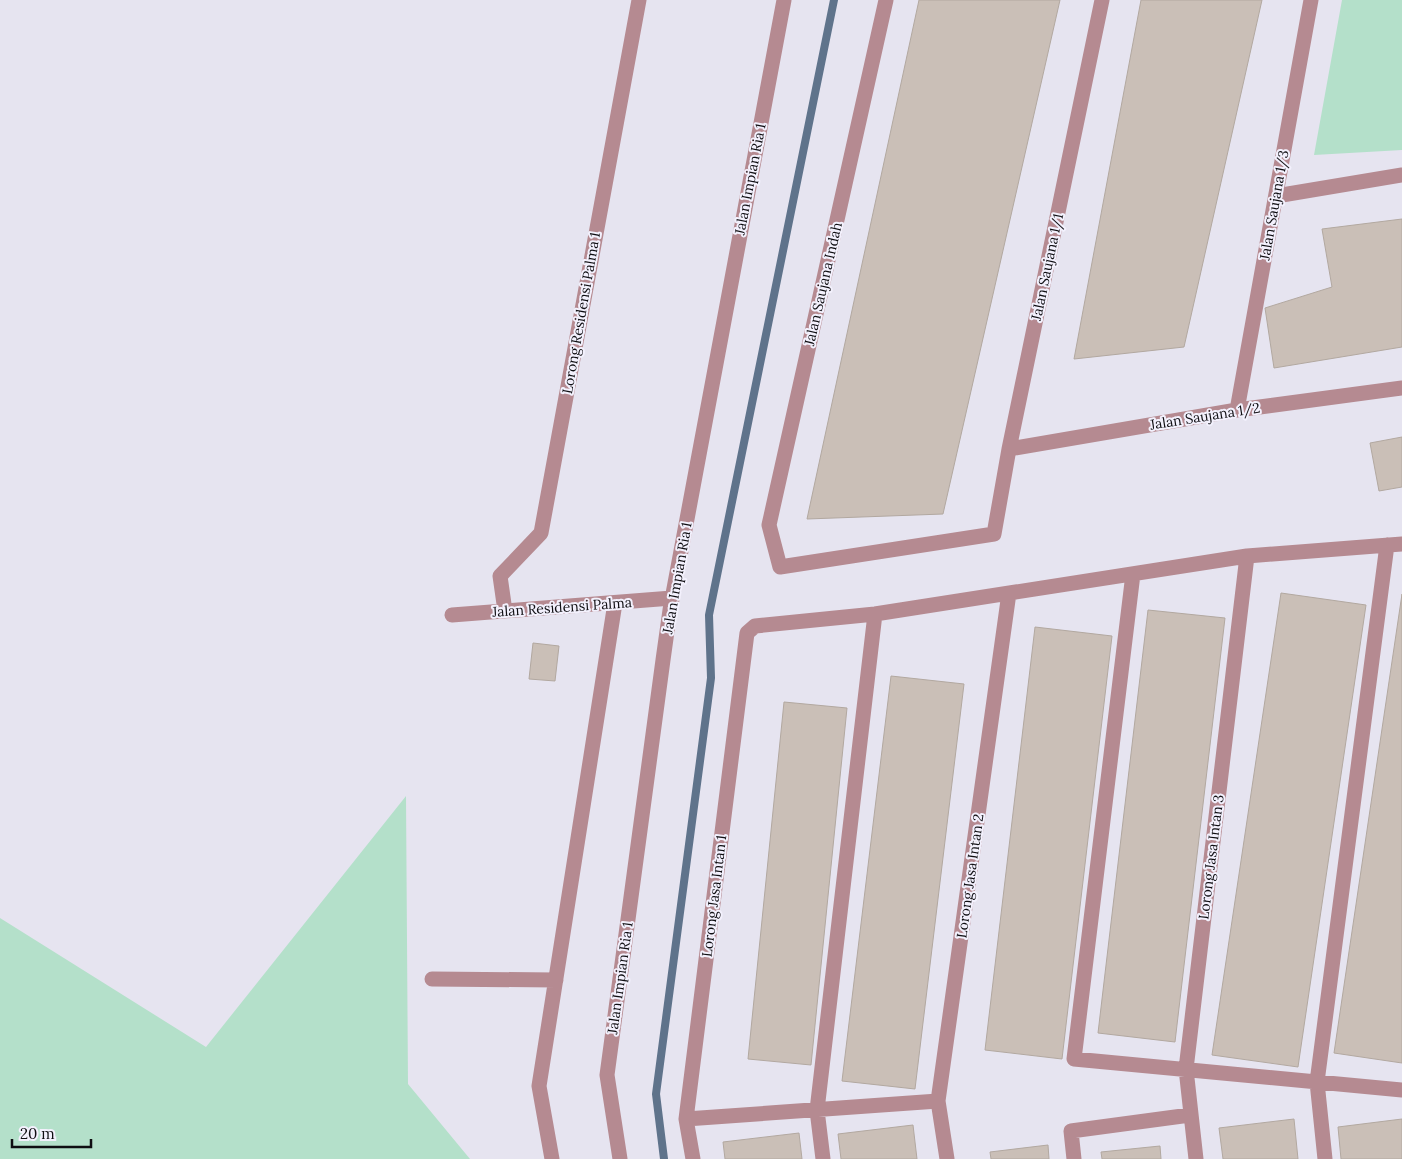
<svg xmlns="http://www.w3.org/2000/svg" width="1402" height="1159" font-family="Lora,serif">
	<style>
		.green { fill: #b4e0ca }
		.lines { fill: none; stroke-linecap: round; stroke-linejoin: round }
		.stream { stroke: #5f738b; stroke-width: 8 }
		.building { fill: #cabfb7; stroke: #b2a8a0 }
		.minor { stroke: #b58a91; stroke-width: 15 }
		.labels { text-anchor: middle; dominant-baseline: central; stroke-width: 4; stroke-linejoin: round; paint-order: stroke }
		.street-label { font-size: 14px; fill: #0f0e12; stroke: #f3f1fd }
	</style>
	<rect width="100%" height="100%" fill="#e6e4f0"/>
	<!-- green -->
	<path class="green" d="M 1342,0 L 1402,0 L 1402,150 L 1314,155 Z
		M 406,796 L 408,1084 L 470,1159 L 0,1159 L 0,918 L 206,1047 Z"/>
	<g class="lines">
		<!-- stream -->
		<path class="stream" d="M 664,1159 L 656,1094 L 711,678 L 709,615 L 834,0"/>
	</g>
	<!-- building -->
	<path class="building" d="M 919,0 L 1060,0 L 943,514 L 807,519 Z
		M 1141,0 L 1262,0 L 1184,347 L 1074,359 Z
		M 1402,219 L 1402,347 L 1274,368 L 1265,308 L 1332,287 L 1322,229 Z
		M 1402,437 L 1402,487 L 1379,491 L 1370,443 Z
		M 1281,593 L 1366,605 L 1298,1067 L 1212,1055 Z
		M 1402,594 L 1402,1063 L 1334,1053 Z
		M 1148,610 L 1225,618 L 1175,1042 L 1098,1033 Z
		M 1035,627 L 1112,636 L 1062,1059 L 985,1050 Z
		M 533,643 L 559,646 L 555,681 L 529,679 Z
		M 891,676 L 964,684 L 915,1089 L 842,1081 Z
		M 784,702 L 847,708 L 811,1065 L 748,1059 Z
		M 1294,1119 L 1298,1159 L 1223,1159 L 1219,1128 Z
		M 1402,1119 L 1402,1159 L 1341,1159 L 1338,1127 Z
		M 913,1125 L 917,1159 L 841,1159 L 838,1134 Z
		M 799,1133 L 802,1159 L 725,1159 L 723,1142 Z
		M 1048,1145 L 1049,1159 L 991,1159 L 990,1152 Z
		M 1160,1146 L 1161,1159 L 1102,1159 L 1101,1152 Z"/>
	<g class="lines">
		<!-- minor -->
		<path class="minor" d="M 886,0 L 769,525 L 780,567 L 994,534 L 1009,449 L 1102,0
			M 1276,196 L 1402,175
			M 1237,410 L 1311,0
			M 1009,449 L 1237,410 L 1402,388
			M 1133,574 L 1074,1059 L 1402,1090
			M 505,611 L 500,576 L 541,533 L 639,0
			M 452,615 L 672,598
			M 432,979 L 556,980
			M 686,1119 L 938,1101
			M 552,1159 L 539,1086 L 615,603
			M 620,1159 L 607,1075 L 663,660 L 670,610 L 784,0
			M 693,1159 L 686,1119 L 747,633 L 755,626 L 875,614 L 1247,556 L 1402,544
			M 823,1159 L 817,1110 L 875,614
			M 947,1159 L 938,1101 L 1009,593
			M 1074,1159 L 1071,1131 L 1190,1115
			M 1196,1159 L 1186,1069 L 1247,556
			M 1325,1159 L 1317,1082 L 1387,545"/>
	</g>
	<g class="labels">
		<!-- street labels -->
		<g class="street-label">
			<text transform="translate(750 179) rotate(-79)">Jalan Impian Ria 1</text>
			<text transform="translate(1274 205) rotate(-80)">Jalan Saujana 1/3</text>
			<text transform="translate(1047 267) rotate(-78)">Jalan Saujana 1/1</text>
			<text transform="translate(823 284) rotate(-77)">Jalan Saujana Indah</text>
			<text transform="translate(581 313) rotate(-80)">Lorong Residensi Palma 1</text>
			<text transform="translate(1205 416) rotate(-9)">Jalan Saujana 1/2</text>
			<text transform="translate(677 578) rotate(-80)">Jalan Impian Ria 1</text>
			<text transform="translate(562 607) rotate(-4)">Jalan Residensi Palma</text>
			<text transform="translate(1211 857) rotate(-83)">Lorong Jasa Intan 3</text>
			<text transform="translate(970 876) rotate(-82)">Lorong Jasa Intan 2</text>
			<text transform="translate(714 896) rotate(-83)">Lorong Jasa Intan 1</text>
			<text transform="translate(620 978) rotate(-82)">Jalan Impian Ria 1</text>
		</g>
	</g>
	<!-- scale -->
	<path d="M12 1139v8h79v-8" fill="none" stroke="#0f0e12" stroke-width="2.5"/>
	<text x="20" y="1139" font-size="15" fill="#0f0e12" stroke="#f3f1fd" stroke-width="4" paint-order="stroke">20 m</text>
</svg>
